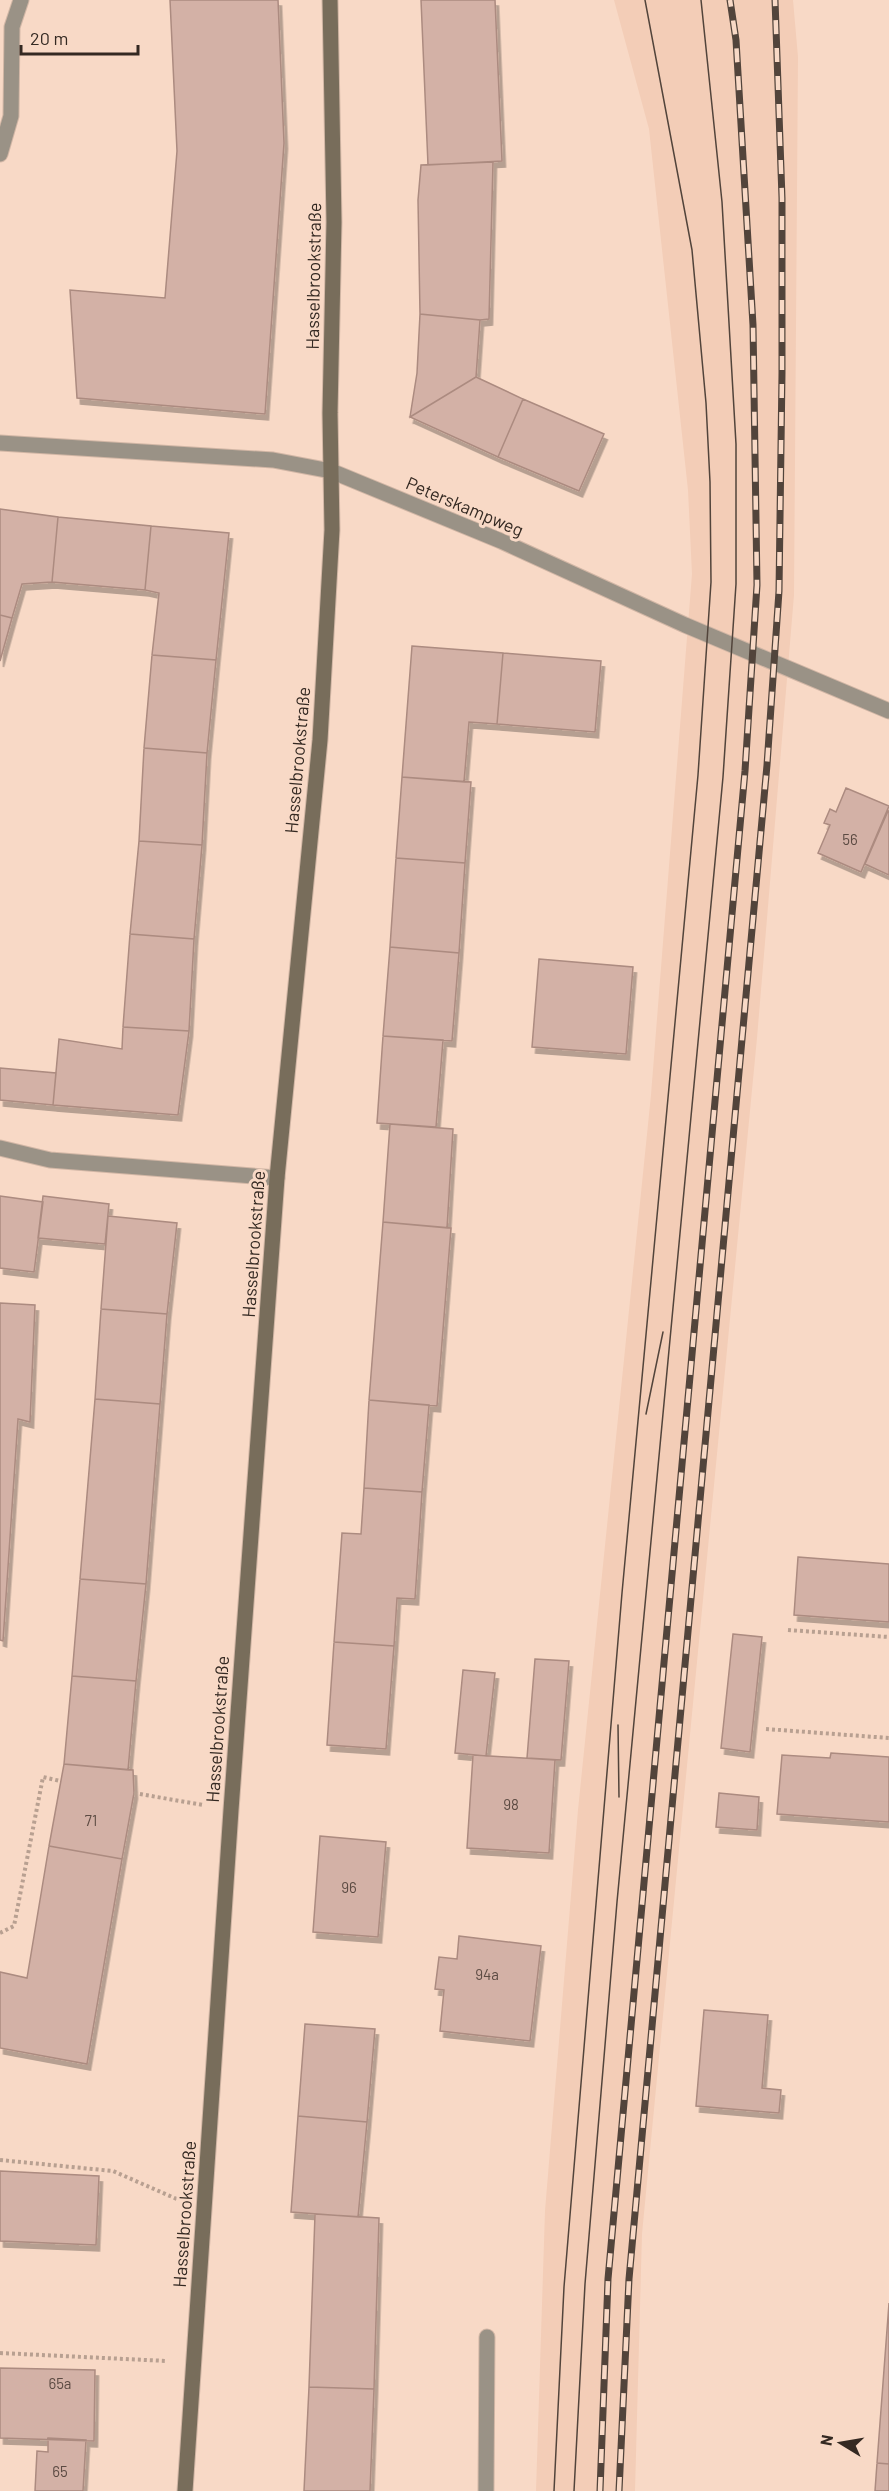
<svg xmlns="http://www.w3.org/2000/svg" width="889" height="2491" font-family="Barlow,sans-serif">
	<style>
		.built { fill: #f3cdb7 }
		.building { fill: #d3b1a6; stroke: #ac8b80; stroke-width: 1.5; filter: url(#shadow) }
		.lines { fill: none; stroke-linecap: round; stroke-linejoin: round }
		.lane-casing { stroke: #d1b6a5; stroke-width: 17 }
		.street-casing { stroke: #d1b6a5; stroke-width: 17 }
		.secondary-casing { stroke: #d1b6a5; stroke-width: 17 }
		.path { stroke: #b8a091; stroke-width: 4; stroke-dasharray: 3 3; stroke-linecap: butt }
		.lane { stroke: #9a9286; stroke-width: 15 }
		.street { stroke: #9a9286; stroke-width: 15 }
		.secondary { stroke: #786d5b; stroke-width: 15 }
		.tram { stroke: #52443b; stroke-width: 1.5 }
		.rail-casing { stroke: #52443b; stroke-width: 7 }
		.rail { stroke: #f8d9c6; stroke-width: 4.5; stroke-dasharray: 14; stroke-linecap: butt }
		.labels { text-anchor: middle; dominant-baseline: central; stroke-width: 6; stroke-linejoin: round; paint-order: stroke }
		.number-label { font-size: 15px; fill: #5c4b43 }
		.street-label { font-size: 18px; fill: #342922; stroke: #f8d9c6 }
	</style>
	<defs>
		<filter id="shadow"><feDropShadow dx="3.5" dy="6" stdDeviation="0" flood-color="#0004"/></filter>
	</defs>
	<rect width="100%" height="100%" fill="#f8d9c6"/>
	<!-- built -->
	<path class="built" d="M 614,0 L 793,0 L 798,57 L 794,595 L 757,1038 L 642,2234 L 635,2491 L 536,2491 L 545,2211 L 578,1810 L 651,1095 L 692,574 L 688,490 L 649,129 Z"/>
	<!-- building -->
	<path class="building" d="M 170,0 L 278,0 L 284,143 L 265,414 L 77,398 L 70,290 L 165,298 L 177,151 Z
		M 421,0 L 495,0 L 502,161 L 428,165 Z
		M 493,162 L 489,319 L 480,320 L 420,314 L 418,200 L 421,165 Z
		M 420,314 L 480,320 L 476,377 L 410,417 L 417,373 Z
		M 476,377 L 523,399 L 498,457 L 410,417 Z
		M 523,399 L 604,434 L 579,491 L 498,457 Z
		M 0,509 L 58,517 L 52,582 L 22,584 L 12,618 L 0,615 Z
		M 58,517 L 151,526 L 145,590 L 52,582 Z
		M 151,526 L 229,533 L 216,660 L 152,655 L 159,593 L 145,590 Z
		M 0,615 L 12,618 L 0,661 Z
		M 412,646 L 503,653 L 497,724 L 469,722 L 464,782 L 402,777 Z
		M 503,653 L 601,661 L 595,732 L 497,724 Z
		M 152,655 L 216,660 L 207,753 L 144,748 Z
		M 144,748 L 207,753 L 202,845 L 139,841 Z
		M 402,777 L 471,782 L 465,863 L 396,858 Z
		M 846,788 L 889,806 L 861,872 L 818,853 L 830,825 L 824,823 L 830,809 L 836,812 Z
		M 888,811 L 889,811 L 889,875 L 865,864 Z
		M 139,841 L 202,845 L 194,939 L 130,934 Z
		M 396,858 L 465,863 L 459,953 L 390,947 Z
		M 130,934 L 194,939 L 189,1031 L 123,1027 Z
		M 390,947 L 459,953 L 452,1041 L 383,1036 Z
		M 539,959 L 633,967 L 626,1054 L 532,1047 Z
		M 123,1027 L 189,1031 L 178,1115 L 53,1105 L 59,1039 L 122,1049 Z
		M 383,1036 L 443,1040 L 436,1127 L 377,1123 Z
		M 0,1068 L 56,1073 L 53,1105 L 0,1100 Z
		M 390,1124 L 453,1129 L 447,1228 L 383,1222 Z
		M 0,1196 L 43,1202 L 34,1272 L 0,1268 Z
		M 43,1196 L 109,1204 L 105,1244 L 38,1238 Z
		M 108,1216 L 177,1223 L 167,1314 L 101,1309 Z
		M 383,1222 L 451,1228 L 437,1406 L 369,1400 Z
		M 0,1303 L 35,1305 L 30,1422 L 18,1419 L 3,1641 L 0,1640 Z
		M 101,1309 L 167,1314 L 160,1404 L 95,1399 Z
		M 95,1399 L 160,1404 L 146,1584 L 80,1579 Z
		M 369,1400 L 429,1405 L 422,1492 L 364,1488 Z
		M 364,1488 L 422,1492 L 415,1599 L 397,1598 L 394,1646 L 334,1642 L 342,1533 L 361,1534 Z
		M 798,1557 L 889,1564 L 889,1622 L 794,1615 Z
		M 80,1579 L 146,1584 L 136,1681 L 72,1676 Z
		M 733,1634 L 762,1637 L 750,1752 L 721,1748 Z
		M 334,1642 L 394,1646 L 386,1749 L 327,1745 Z
		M 535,1659 L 569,1661 L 561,1760 L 527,1758 Z
		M 463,1670 L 495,1673 L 486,1756 L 455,1753 Z
		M 72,1676 L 136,1681 L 128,1770 L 64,1764 Z
		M 831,1753 L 889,1757 L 889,1822 L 777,1814 L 782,1755 L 830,1758 Z
		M 473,1755 L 555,1760 L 549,1853 L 467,1848 Z
		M 64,1764 L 133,1770 L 134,1793 L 122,1859 L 49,1846 Z
		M 719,1793 L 759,1797 L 757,1830 L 716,1827 Z
		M 320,1836 L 386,1842 L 378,1937 L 313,1932 Z
		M 49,1846 L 122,1859 L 87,2064 L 0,2048 L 0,1972 L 27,1978 Z
		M 459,1936 L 541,1946 L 530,2041 L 440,2031 L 444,1990 L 435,1989 L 439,1957 L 457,1959 Z
		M 704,2010 L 768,2015 L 762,2088 L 781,2090 L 779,2113 L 696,2106 Z
		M 305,2024 L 375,2029 L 367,2122 L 298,2116 Z
		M 298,2116 L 367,2122 L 358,2217 L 291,2212 Z
		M 0,2171 L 99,2176 L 96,2245 L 0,2241 Z
		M 315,2214 L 379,2218 L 374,2389 L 309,2387 Z
		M 889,2303 L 889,2464 L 877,2463 Z
		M 0,2368 L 95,2370 L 94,2441 L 0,2438 Z
		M 309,2387 L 374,2389 L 370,2491 L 304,2491 Z
		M 48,2438 L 86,2440 L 83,2491 L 35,2491 L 37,2451 L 48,2452 Z
		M 877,2463 L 889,2464 L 889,2491 L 875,2491 Z"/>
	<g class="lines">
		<!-- lane casing -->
		<g class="lane-casing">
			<path id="lane" d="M 0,1148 L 50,1160 L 277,1178
				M 486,2491 L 487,2337"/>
		</g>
		<!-- street casing -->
		<g class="street-casing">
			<path id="street" d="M 0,154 L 11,116 L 12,27 L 21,0
				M 0,443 L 273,460 L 331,471 L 501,541 L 685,625 L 889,711"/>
		</g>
		<!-- secondary casing -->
		<g class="secondary-casing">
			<path id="secondary" d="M 185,2491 L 231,1810 L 277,1178 L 320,740 L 332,530 L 330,413 L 334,222 L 330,0"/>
		</g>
		<!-- path -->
		<path class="path" d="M 788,1630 L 889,1637
			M 766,1729 L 889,1738
			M 134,1793 L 203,1805
			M 0,1933 L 14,1926 L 43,1777 L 60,1781
			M 0,2160 L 113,2171 L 179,2200
			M 0,2353 L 167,2361"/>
		<!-- lane -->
		<use href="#lane" class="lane"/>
		<!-- street -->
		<use href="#street" class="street"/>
		<!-- secondary -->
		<use href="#secondary" class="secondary"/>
		<!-- tram -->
		<path class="tram" d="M 646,1414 L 663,1332
			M 618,1725 L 619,1797
			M 554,2491 L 564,2287 L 622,1593 L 698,775 L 711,582 L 710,482 L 706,403 L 692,250 L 645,0
			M 574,2491 L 585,2284 L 617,1902 L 723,777 L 736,584 L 736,444 L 722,202 L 701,0"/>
		<!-- rail casing -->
		<g class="rail-casing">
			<path id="rail" d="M 600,2491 L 608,2279 L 745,771 L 757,585 L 753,325 L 736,40 L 730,0
				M 619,2491 L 629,2279 L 767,765 L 779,591 L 782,373 L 782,198 L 775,0"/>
		</g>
		<!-- rail -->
		<use href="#rail" class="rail"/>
	</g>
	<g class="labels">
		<!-- number labels -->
		<g class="number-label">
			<text x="850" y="839">56</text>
			<text x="511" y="1804">98</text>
			<text x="91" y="1820">71</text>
			<text x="349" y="1887">96</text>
			<text x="487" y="1974">94a</text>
			<text x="60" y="2383">65a</text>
			<text x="60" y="2471">65</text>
		</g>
		<!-- street labels -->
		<g class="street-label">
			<text transform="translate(313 276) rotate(-89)">Hasselbrookstraße</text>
			<text transform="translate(465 506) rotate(23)">Peterskampweg</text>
			<text transform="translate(297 760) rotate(-85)">Hasselbrookstraße</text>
			<text transform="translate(253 1244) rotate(-86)">Hasselbrookstraße</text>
			<text transform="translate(217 1729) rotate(-86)">Hasselbrookstraße</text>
			<text transform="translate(184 2214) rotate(-86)">Hasselbrookstraße</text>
		</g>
	</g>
	<!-- north arrow -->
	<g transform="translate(841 2443) rotate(281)" stroke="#f8d9c6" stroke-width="4.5" paint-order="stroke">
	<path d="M0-4.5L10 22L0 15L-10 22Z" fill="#342922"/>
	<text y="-9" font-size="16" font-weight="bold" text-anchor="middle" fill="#342922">N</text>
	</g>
	<!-- scale -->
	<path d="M21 45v9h117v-9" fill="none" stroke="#342922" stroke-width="3"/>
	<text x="30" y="45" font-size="18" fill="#342922" stroke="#f8d9c6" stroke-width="4.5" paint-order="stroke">20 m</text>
</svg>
